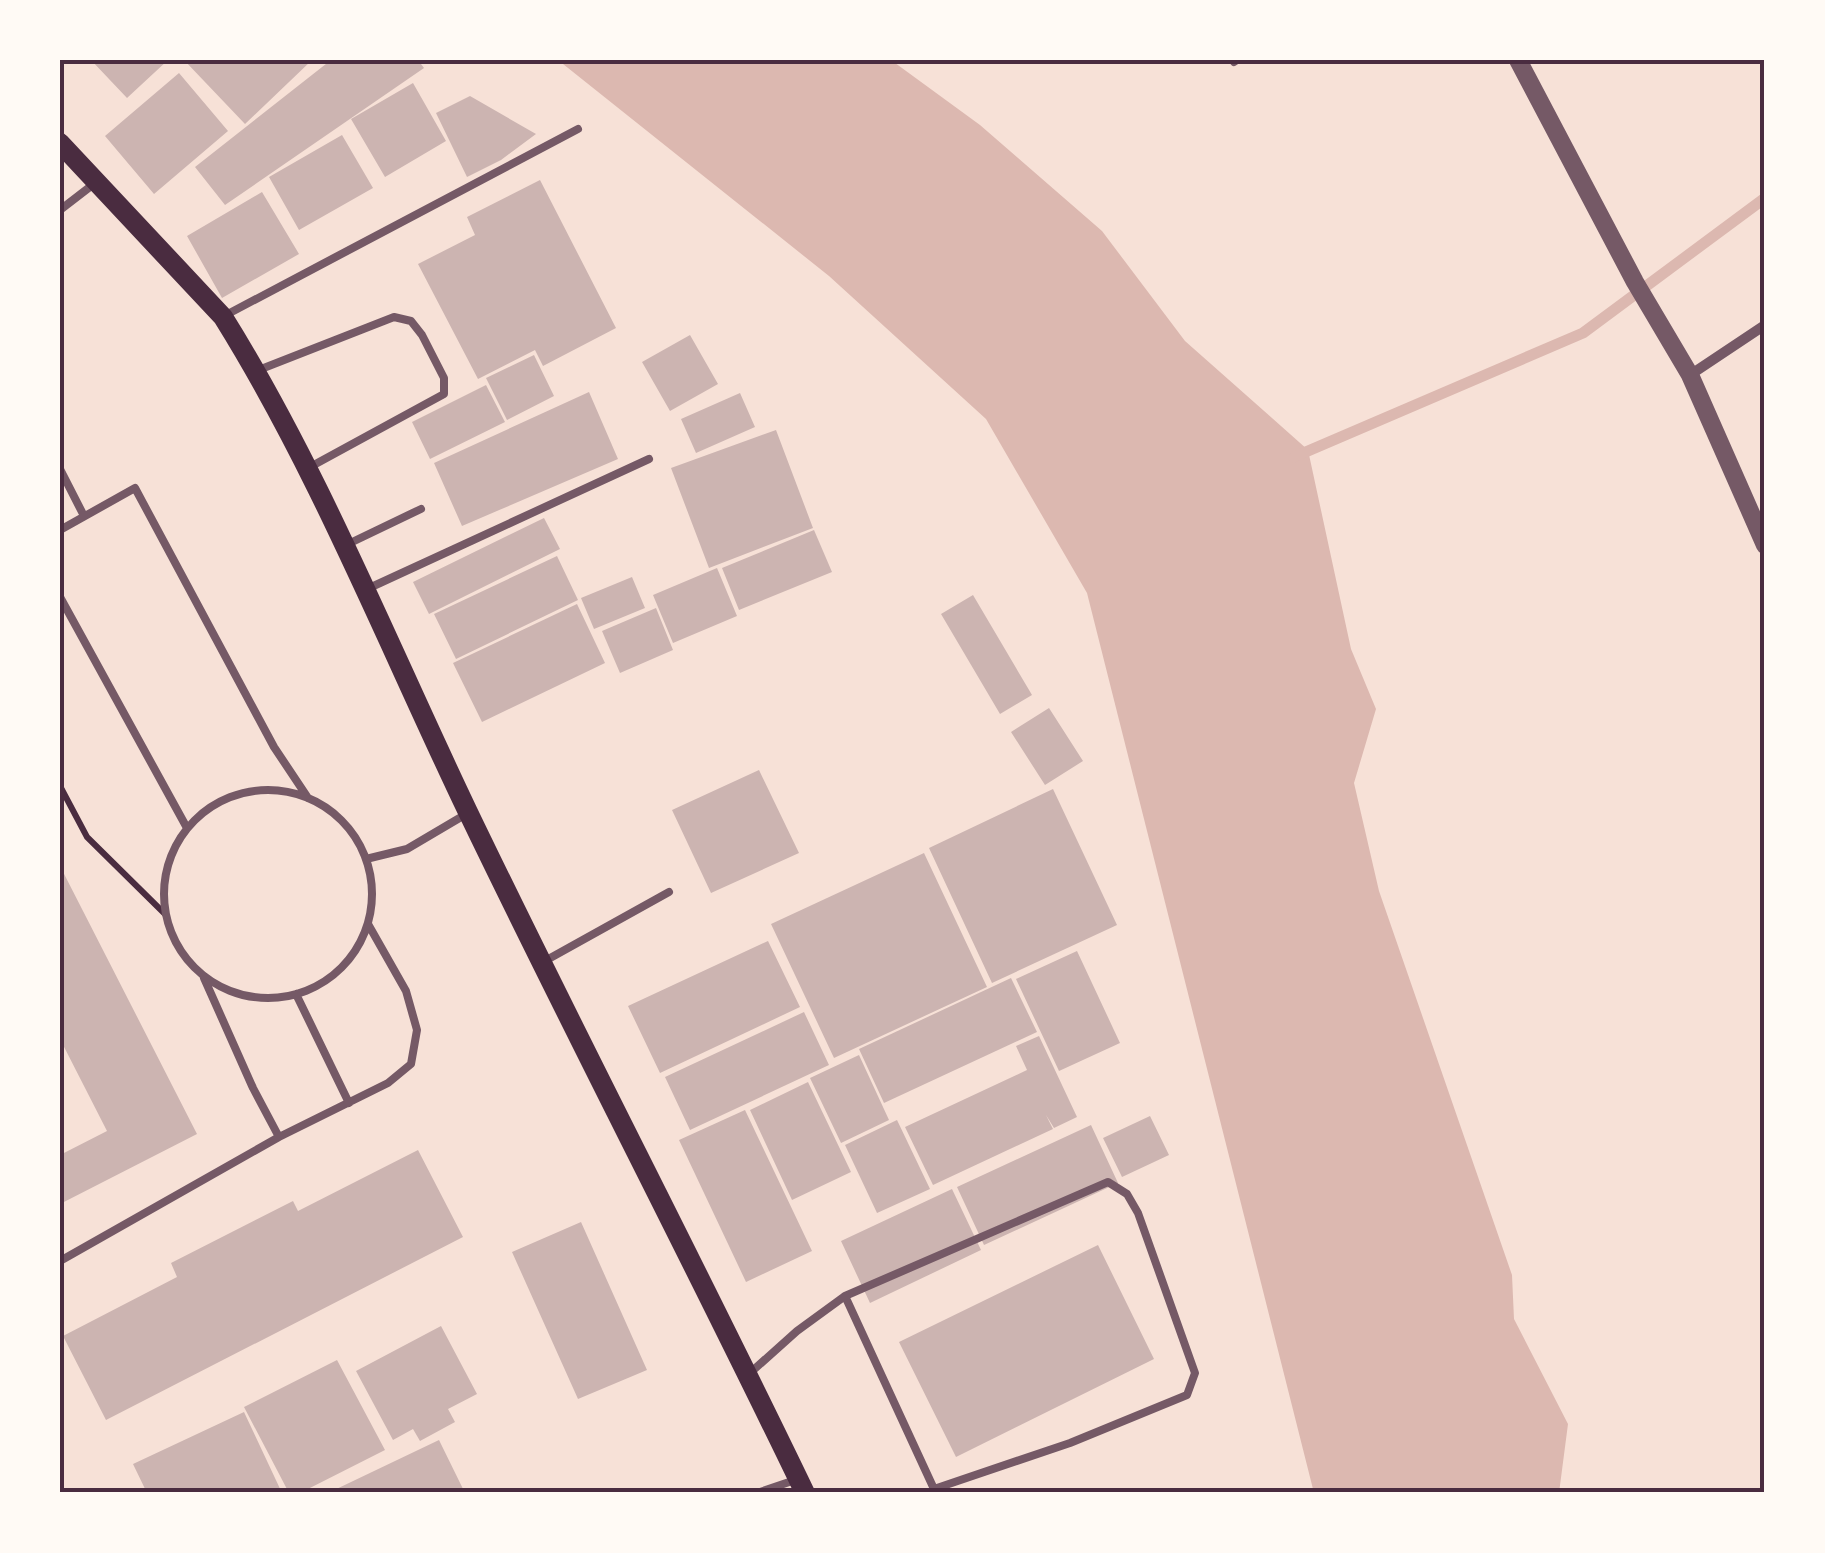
<svg xmlns="http://www.w3.org/2000/svg" width="1825" height="1553" font-family="Commissioner,sans-serif">
	<style>
		.water { fill: #dcb8b0 }
		.lines { fill: none; stroke-linecap: round; stroke-linejoin: round }
		.stream { stroke: #dcb8b0; stroke-width: 11 }
		.building { fill: #ccb4b1 }
		.path { stroke: #4a2c40; stroke-width: 6 }
		.service { stroke: #755966; stroke-width: 8 }
		.minor { stroke: #755966; stroke-width: 10 }
		.tertiary { stroke: #755966; stroke-width: 18 }
		.secondary { stroke: #4a2c40; stroke-width: 20 }
		.neatline { fill: none; stroke: #4a2c40; stroke-width: 4 }
	</style>
	<rect width="100%" height="100%" fill="#f7e1d7"/>
	<!-- water -->
	<path class="water" d="M 558,60 L 891,60 L 980,125 L 1102,231 L 1185,341 L 1308,450 L 1351,649 L 1376,709 L 1354,783 L 1379,891 L 1512,1275 L 1514,1319 L 1568,1424 L 1559,1493 L 1314,1493 L 1087,593 L 986,419 L 829,276 Z"/>
	<g class="lines">
		<!-- stream -->
		<path class="stream" d="M 1294,457 L 1583,333 L 1765,198"/>
	</g>
	<!-- building -->
	<path class="building" d="M 91,60 L 168,60 L 127,98 Z
		M 184,60 L 312,60 L 245,124 Z
		M 331,60 L 418,60 L 424,68 L 225,205 L 195,167 Z
		M 179,73 L 228,131 L 154,194 L 105,136 Z
		M 413,83 L 446,141 L 385,177 L 351,119 Z
		M 470,96 L 536,134 L 501,160 L 467,177 L 436,113 Z
		M 342,135 L 373,188 L 299,230 L 269,177 Z
		M 540,180 L 616,328 L 543,366 L 535,350 L 478,379 L 418,264 L 475,235 L 467,217 Z
		M 262,192 L 299,254 L 222,298 L 187,236 Z
		M 690,335 L 718,384 L 670,411 L 642,362 Z
		M 534,355 L 554,396 L 507,420 L 486,378 Z
		M 486,385 L 505,422 L 430,459 L 412,422 Z
		M 589,392 L 618,459 L 462,526 L 434,463 Z
		M 740,393 L 755,427 L 696,453 L 681,419 Z
		M 776,430 L 813,528 L 709,568 L 671,468 Z
		M 544,518 L 560,549 L 429,614 L 413,582 Z
		M 814,530 L 832,572 L 739,610 L 722,568 Z
		M 557,556 L 578,600 L 456,659 L 434,614 Z
		M 717,568 L 737,616 L 673,643 L 653,595 Z
		M 632,577 L 645,608 L 594,629 L 581,598 Z
		M 973,595 L 1032,695 L 1000,714 L 941,614 Z
		M 577,604 L 605,663 L 482,722 L 453,663 Z
		M 656,608 L 673,650 L 620,673 L 602,631 Z
		M 1049,708 L 1083,761 L 1045,785 L 1011,732 Z
		M 759,770 L 799,853 L 711,893 L 672,810 Z
		M 1053,789 L 1117,925 L 992,983 L 929,848 Z
		M 924,853 L 987,987 L 834,1058 L 771,924 Z
		M 60,866 L 197,1134 L 60,1204 L 60,1155 L 107,1131 L 60,1039 Z
		M 768,941 L 800,1007 L 660,1073 L 628,1006 Z
		M 1077,951 L 1120,1043 L 1059,1071 L 1016,979 Z
		M 1011,978 L 1037,1032 L 884,1103 L 859,1049 Z
		M 804,1012 L 829,1065 L 690,1130 L 665,1077 Z
		M 1039,1036 L 1077,1117 L 1054,1128 L 1046,1115 L 1053,1129 L 933,1185 L 905,1127 L 1027,1070 L 1016,1046 Z
		M 859,1055 L 889,1120 L 841,1143 L 810,1078 Z
		M 808,1082 L 851,1172 L 792,1200 L 750,1110 Z
		M 745,1110 L 812,1251 L 746,1282 L 679,1140 Z
		M 1150,1116 L 1169,1155 L 1122,1177 L 1103,1138 Z
		M 897,1120 L 930,1189 L 877,1213 L 845,1145 Z
		M 1091,1125 L 1118,1183 L 984,1245 L 957,1187 Z
		M 418,1150 L 463,1237 L 106,1420 L 63,1336 L 177,1277 L 171,1263 L 293,1201 L 298,1211 Z
		M 952,1189 L 981,1250 L 870,1303 L 841,1241 Z
		M 581,1222 L 647,1370 L 578,1399 L 512,1252 Z
		M 1098,1245 L 1154,1359 L 956,1457 L 899,1342 Z
		M 441,1326 L 477,1394 L 448,1409 L 455,1422 L 420,1441 L 413,1429 L 393,1440 L 356,1371 Z
		M 337,1360 L 385,1450 L 300,1493 L 289,1493 L 244,1407 Z
		M 244,1412 L 282,1493 L 147,1493 L 133,1464 Z
		M 439,1440 L 465,1493 L 328,1493 Z"/>
	<g class="lines">
		<!-- path -->
		<path class="path" d="M 60,786 L 87,837 L 166,915"/>
		<!-- service -->
		<path class="service" d="M 1234,62 L 1237,60
			M 60,210 L 95,183
			M 224,316 L 578,129
			M 256,371 L 394,317 L 411,321 L 422,335 L 444,378 L 444,394 L 310,467
			M 60,469 L 84,516
			M 60,530 L 135,488 L 274,747 L 308,798
			M 348,544 L 421,509
			M 367,589 L 649,459
			M 60,597 L 187,828
			M164 894a104 104 0 1 1 208 0a104 104 0 1 1-208 0Z
			M 366,859 L 407,849 L 468,813
			M 543,962 L 669,892
			M 204,978 L 253,1088 L 279,1137
			M 296,994 L 349,1103
			M 60,1261 L 279,1137 L 388,1083 L 411,1064 L 417,1030 L 406,991 L 368,924
			M 750,1373 L 797,1331 L 845,1296 L 1108,1182 L 1127,1194 L 1138,1213 L 1195,1373 L 1187,1395 L 1070,1443 L 934,1489 L 845,1296
			M 757,1493 L 798,1479"/>
		<!-- minor -->
		<path class="minor" d="M 1690,375 L 1765,325"/>
		<!-- tertiary -->
		<path class="tertiary" d="M 1518,60 L 1635,282 L 1690,375 L 1765,545"/>
		<!-- secondary -->
		<path class="secondary" d="M 60,143 L 223,317 C 318,469 389,647 467,810 C 577,1039 695,1264 805,1493"/>
	</g>
	<!-- border -->
	<rect width="1825" height="1553" fill="none" stroke="#fffaf5" stroke-width="125"/>
	<rect x="62" y="62" width="1700" height="1428" class="neatline"/>
</svg>
